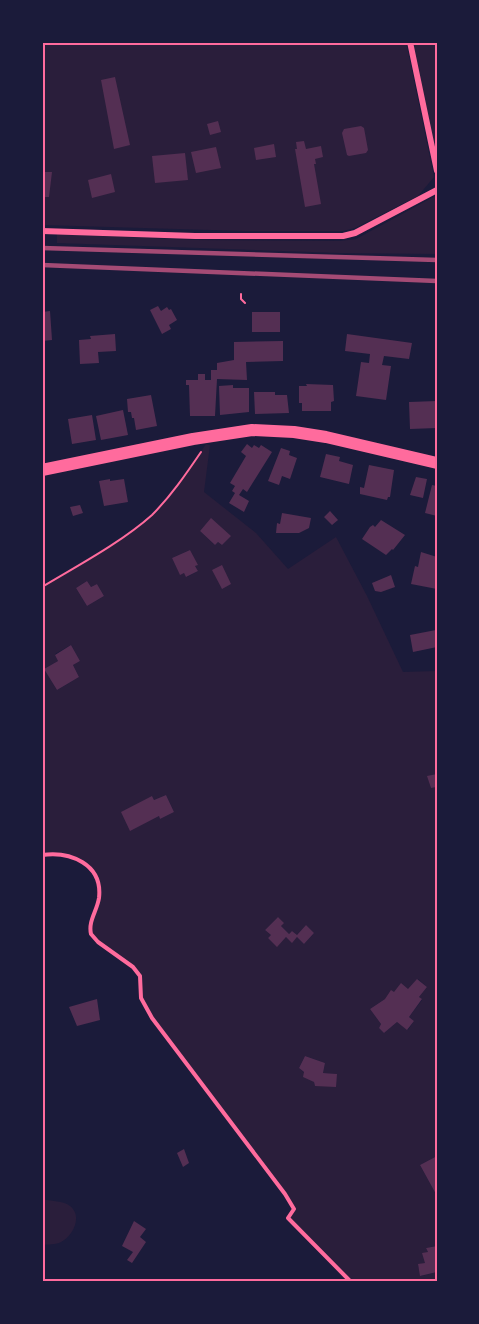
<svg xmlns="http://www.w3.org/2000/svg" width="479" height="1324" font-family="Lato,sans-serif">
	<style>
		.green { fill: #2a1e3b; fill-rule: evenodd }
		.building { fill: #542f53 }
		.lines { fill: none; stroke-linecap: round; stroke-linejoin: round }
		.path { stroke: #ff6b9d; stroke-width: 2 }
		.service { stroke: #ff6b9d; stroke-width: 4 }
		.minor { stroke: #ff6b9d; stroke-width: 6 }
		.primary { stroke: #ff6b9d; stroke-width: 12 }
		.rail { stroke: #a44b75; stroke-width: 4.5 }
		.neatline { fill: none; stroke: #ff6b9d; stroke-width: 2 }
	</style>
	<rect width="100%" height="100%" fill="#1b1b3a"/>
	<!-- green -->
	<path class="green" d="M 42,42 L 406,42 L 434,177 L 418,196 L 355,228 L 343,231 L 245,231 L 42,225 Z
		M 412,42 L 437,42 L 437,161 Z
		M 437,195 L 437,254 L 339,253 L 57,243 L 57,234 L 195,240 L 340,241 L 356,239 Z
		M 206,444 L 210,445 L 204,492 L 256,533 L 288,569 L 336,537 L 367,596 L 403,672 L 437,671 L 437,774 L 428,777 L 431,788 L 437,787 L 437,1156 L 420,1165 L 437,1196 L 437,1246 L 426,1248 L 428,1252 L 425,1263 L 418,1265 L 421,1276 L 437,1272 L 437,1282 L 351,1282 L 288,1218 L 294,1209 L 152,1018 L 141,998 L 140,976 L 133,967 L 109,951 L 90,931 C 98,903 106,869 70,856 C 62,853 50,856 42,856 L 42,587 C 78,565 118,544 150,517 C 173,497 189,469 206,444 ZM 211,519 L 230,536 L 222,545 L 218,542 L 215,545 L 200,531 ZM 190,550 L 197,565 L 195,566 L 198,571 L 187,577 L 184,573 L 180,574 L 172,558 ZM 87,581 L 91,587 L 97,584 L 104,596 L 87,606 L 76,588 ZM 71,645 L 80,661 L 73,665 L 79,677 L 57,690 L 44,669 L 58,661 L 55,654 ZM 166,795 L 174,812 L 160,819 L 159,816 L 130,830 L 152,796 L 154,800 ZM 278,917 L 283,923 L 281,926 L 289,934 L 292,931 L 297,935 L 306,925 L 314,933 L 304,944 L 297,937 L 292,942 L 286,937 L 277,946 L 268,938 L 271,935 L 265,930 ZM 418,979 L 427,987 L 419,997 L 422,1000 L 409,1017 L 414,1021 L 408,1030 L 397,1022 L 384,1033 L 379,1028 L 381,1024 L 370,1009 L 385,999 L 397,1008 ZM 305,1056 L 325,1063 L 323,1073 L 336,1074 L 336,1086 L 315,1086 L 314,1082 L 299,1068 Z
		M 42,1199 C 50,1201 64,1201 70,1206 C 83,1216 73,1236 61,1242 C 56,1245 48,1244 42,1245 Z"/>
	<!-- building -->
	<path class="building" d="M 115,77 L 130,145 L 114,149 L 101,80 Z
		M 218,121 L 221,132 L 210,135 L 207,124 Z
		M 361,126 L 364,128 L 368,150 L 366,153 L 349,156 L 347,155 L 342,133 L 344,129 Z
		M 304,141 L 306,149 L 321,146 L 323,157 L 315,159 L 316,164 L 314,164 L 321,204 L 305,207 L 295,149 L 297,149 L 296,142 Z
		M 274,144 L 276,157 L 256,160 L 254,148 Z
		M 216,147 L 221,168 L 196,173 L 191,152 Z
		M 185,153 L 188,180 L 155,183 L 152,156 Z
		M 42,172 L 52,172 L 49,197 L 42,197 Z
		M 111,174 L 115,192 L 92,198 L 88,180 Z
		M 158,306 L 161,311 L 167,307 L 169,310 L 171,309 L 177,320 L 169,325 L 171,329 L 162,334 L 150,310 Z
		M 50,311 L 52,340 L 42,341 L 42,312 Z
		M 252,312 L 280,312 L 280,332 L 252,332 Z
		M 115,334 L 116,351 L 98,352 L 99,363 L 80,364 L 79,340 L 91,339 L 90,336 Z
		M 347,334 L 412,343 L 409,359 L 384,356 L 382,365 L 391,366 L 386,400 L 356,396 L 361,362 L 369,363 L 370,354 L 345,351 Z
		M 283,341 L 283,361 L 246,362 L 247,380 L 217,379 L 215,416 L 190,416 L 189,385 L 186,385 L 186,380 L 198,380 L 198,374 L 205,374 L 205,380 L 211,380 L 211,370 L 217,370 L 217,363 L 234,360 L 234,342 Z
		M 306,384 L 333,385 L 334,401 L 331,402 L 331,411 L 302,411 L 302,403 L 299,403 L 299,386 L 307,386 Z
		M 233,385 L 233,388 L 249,388 L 249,412 L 220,415 L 219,386 Z
		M 254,392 L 275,392 L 275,395 L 287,395 L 289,413 L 255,414 Z
		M 151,395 L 157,426 L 136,430 L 134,418 L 132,418 L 131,412 L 128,412 L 127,399 Z
		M 437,401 L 437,428 L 410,429 L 409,402 Z
		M 123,410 L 128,435 L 101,440 L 96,416 Z
		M 92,415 L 96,440 L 72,444 L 68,419 Z
		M 247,444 L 252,448 L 254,445 L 259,448 L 261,445 L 272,452 L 247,492 L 243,489 L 239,495 L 249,501 L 244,512 L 229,503 L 235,493 L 232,491 L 235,486 L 230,483 L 246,456 L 241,452 Z
		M 281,448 L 290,451 L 289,455 L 297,458 L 290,479 L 282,476 L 279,485 L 268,481 Z
		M 326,454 L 340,457 L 339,461 L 353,465 L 349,484 L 320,477 Z
		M 369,465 L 394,470 L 390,497 L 388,497 L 387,500 L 360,494 L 360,487 L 364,488 Z
		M 416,477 L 427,479 L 423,498 L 410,495 Z
		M 110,479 L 110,481 L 124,479 L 128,502 L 104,506 L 99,481 Z
		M 432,485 L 437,486 L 437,516 L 425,513 Z
		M 80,505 L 83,513 L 73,516 L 70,507 Z
		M 330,511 L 338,520 L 332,525 L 324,517 Z
		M 282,513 L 311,518 L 309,528 L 299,533 L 276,533 L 277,523 L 280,524 Z
		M 211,518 L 231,536 L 222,545 L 218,542 L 215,545 L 200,531 Z
		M 381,520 L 405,535 L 393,550 L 392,549 L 386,555 L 362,539 L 370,527 L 373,525 L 375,527 Z
		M 190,550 L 198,565 L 195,566 L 198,571 L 186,577 L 184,573 L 180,575 L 172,558 Z
		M 421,552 L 437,557 L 437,589 L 411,584 L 415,566 L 418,567 Z
		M 222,565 L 231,584 L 222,589 L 212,570 Z
		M 391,575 L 395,587 L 381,592 L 375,591 L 372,583 Z
		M 87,581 L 91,587 L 97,584 L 104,596 L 87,606 L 76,588 Z
		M 436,630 L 437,647 L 413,652 L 410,635 Z
		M 71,645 L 80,661 L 73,665 L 79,677 L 57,690 L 44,669 L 58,661 L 55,655 Z
		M 437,774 L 437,787 L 431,788 L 427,776 Z
		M 166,795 L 174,812 L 160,819 L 159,816 L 130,831 L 121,812 L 152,796 L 154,800 Z
		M 278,917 L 284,923 L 281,926 L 289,934 L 292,931 L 297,935 L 306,925 L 314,933 L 304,944 L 297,937 L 292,943 L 286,937 L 277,947 L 268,938 L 271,935 L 265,930 Z
		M 417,979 L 427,987 L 419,997 L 422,999 L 409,1017 L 414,1021 L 407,1030 L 397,1022 L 384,1033 L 379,1028 L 381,1024 L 370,1009 L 385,999 L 391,990 L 394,992 L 401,983 L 408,989 Z
		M 97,999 L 100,1020 L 77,1026 L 69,1007 Z
		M 305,1056 L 325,1063 L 323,1073 L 337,1074 L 336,1087 L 315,1086 L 314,1082 L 303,1077 L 304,1072 L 299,1068 Z
		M 184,1149 L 189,1163 L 183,1167 L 177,1153 Z
		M 437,1156 L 437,1196 L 420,1165 Z
		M 134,1221 L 146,1229 L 140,1237 L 146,1242 L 132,1263 L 127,1260 L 133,1252 L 122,1246 Z
		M 437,1246 L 437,1272 L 420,1276 L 418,1264 L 425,1263 L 422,1253 L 428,1252 L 426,1248 Z"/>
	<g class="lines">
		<!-- path -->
		<path class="path" d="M 241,294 L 241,299 L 245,303
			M 42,587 C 77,566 122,542 152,515 C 171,496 186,474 201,452"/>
		<!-- service -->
		<path class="service" d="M 42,855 C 70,851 103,864 99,898 C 97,911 88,921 91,934 L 98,942 L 133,967 L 140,976 L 141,998 L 152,1018 L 285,1194 L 294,1209 L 288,1218 L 351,1282"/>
		<!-- minor -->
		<path class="minor" d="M 410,42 L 437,171
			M 42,231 L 195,236 L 343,236 L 355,233 L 437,190"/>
		<!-- primary -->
		<path class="primary" d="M 42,470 L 193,439 L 252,430 L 294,432 L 326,437 L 437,463"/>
		<!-- rail -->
		<path class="rail" d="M 42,248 L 437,260
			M 42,265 L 437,281"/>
	</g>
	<!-- border -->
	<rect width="479" height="1324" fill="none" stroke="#1b1b3a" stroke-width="87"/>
	<rect x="44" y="44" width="392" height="1236" class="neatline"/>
</svg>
